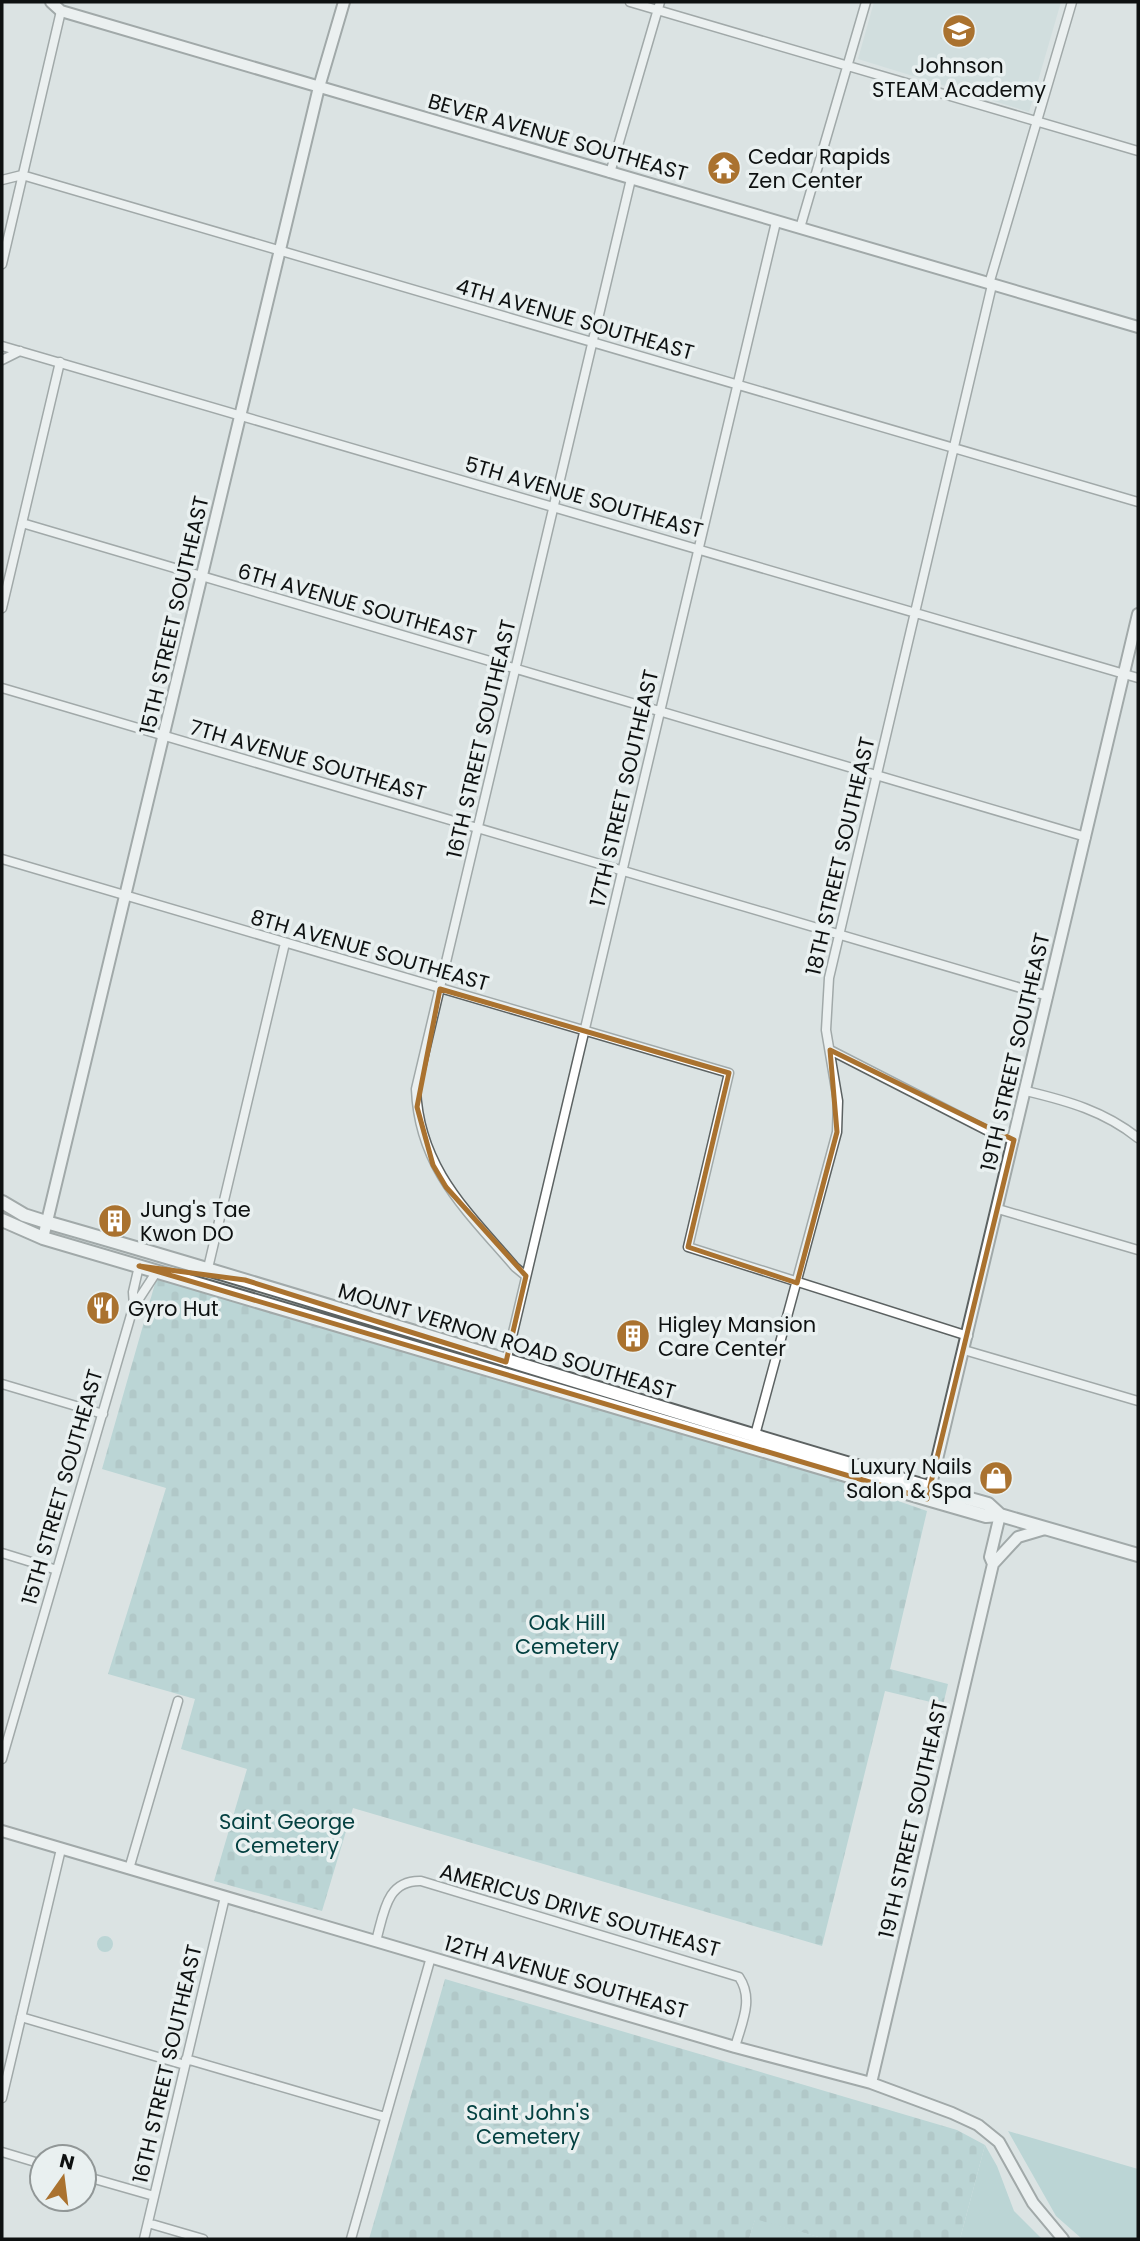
<svg xmlns="http://www.w3.org/2000/svg" width="1140" height="2241" font-family="Poppins,sans-serif">
	<style>
		.built { fill: #c6d7d7 }
		.cemetery { fill: url(#cemetery-stones) }
		.park { fill: #94c3c3 }
		.lines { fill: none; stroke-linecap: round; stroke-linejoin: round }
		.street-casing { stroke: #5c6262; stroke-width: 11 }
		.secondary-casing { stroke: #5c6262; stroke-width: 14 }
		.primary-casing { stroke: #5c6262; stroke-width: 16 }
		.street { stroke: #fff; stroke-width: 8 }
		.secondary { stroke: #fff; stroke-width: 10 }
		.primary { stroke: #fff; stroke-width: 12 }
		.marked { fill: none; stroke: #aa722f; stroke-width: 5; stroke-linejoin: round }
		.labels { text-anchor: middle; dominant-baseline: central; stroke-width: 7; stroke-linejoin: round; paint-order: stroke }
		.poi-label { font-size: 21px; fill: #0e1111; stroke: #e9f0f0; text-anchor: start }
		.street-label { font-size: 21px; fill: #0e1111; stroke: #e9f0f0 }
		.park-label { font-size: 21px; fill: #044141; stroke: #e9f0f0 }
	</style>
	<defs>
		<pattern id="cemetery-stones" width="16" height="16" patternUnits="userSpaceOnUse" patternTransform="scale(1.75)"><rect width="16" height="16" fill="#94c3c3"/><path d="M2 7V4a2 2 0 0 1 4 0v3zM10 15v-3a2 2 0 0 1 4 0v3z" fill="#7ea6a6"/></pattern>
	</defs>
	<rect width="100%" height="100%" fill="#dbe3e3"/>
	<!-- built -->
	<path class="built" d="M 874,2 L 1061,2 L 1029,112 L 858,59 Z"/>
	<!-- cemetery -->
	<path class="cemetery" d="M 161,1278 L 803,1468 L 927,1511 L 890,1669 L 948,1684 L 943,1705 L 885,1691 L 822,1946 L 353,1808 L 322,1911 L 214,1881 L 247,1769 L 181,1749 L 195,1699 L 108,1674 L 166,1488 L 102,1469 L 156,1280 Z
		M 445,1979 L 957,2130 L 985,2145 L 960,2239 L 826,2239 L 755,2220 L 749,2239 L 369,2239 Z"/>
	<!-- park -->
	<path class="park" d="M97 1944a8 8 0 1 1 16 0a8 8 0 1 1-16 0Z
		M 1008,2131 L 1138,2169 L 1138,2239 L 1081,2238 L 1056,2216 Z
		M 985,2145 L 997,2166 L 1014,2211 L 1042,2239 L 960,2239 Z
		M 755,2219 L 826,2239 L 749,2239 Z"/>
	<g class="lines">
		<!-- street casing -->
		<g class="street-casing">
			<path id="street" d="M 630,2 L 1138,151
				M 610,173 L 660,2
				M 2,180 L 22,175 L 1138,502
				M 800,228 L 866,2
				M 2,264 L 61,11
				M 989,284 L 1072,2
				M 2,346 L 1138,678
				M 2,360 L 20,351
				M 22,523 L 1086,837
				M 2,608 L 60,362
				M 2,688 L 1048,996
				M 2,859 L 729,1073 L 688,1247 L 968,1336
				M 830,1050 L 992,1133 L 1014,1140
				M 1026,1091 C 1068,1101 1104,1111 1138,1138
				M 998,1209 L 1138,1250
				M 208,1268 L 285,943
				M 526,1276 L 515,1267 C 467,1211 419,1168 416,1089 L 631,179
				M 134,1306 L 133,1292 L 139,1266
				M 964,1350 L 1138,1401
				M 506,1362 L 776,222
				M 2,1384 L 103,1414
				M 755,1435 L 837,1132 L 838,1101 L 826,1030 L 829,978 L 992,285
				M 2,1553 L 57,1570
				M 2,1759 L 133,1308 L 157,1271
				M 129,1869 L 178,1701
				M 376,1941 C 384,1913 386,1880 421,1881 L 739,1977 C 754,1999 742,2022 735,2047
				M 21,2017 L 185,2065
				M 186,2059 L 385,2117
				M 2,2098 L 61,1849
				M 2,2152 L 42,2164
				M 84,2176 L 154,2196
				M 148,2223 L 203,2239
				M 144,2239 L 225,1897
				M 351,2239 L 431,1957"/>
		</g>
		<!-- secondary casing -->
		<g class="secondary-casing">
			<path id="secondary" d="M 51,2 L 61,11 L 1138,327
				M 43,1238 L 319,87 L 344,2
				M 929,1493 L 1138,614
				M 993,1564 L 990,1557 L 1000,1515
				M 2,1831 L 735,2047 L 871,2083 L 952,2113 L 978,2125 L 999,2142 L 1033,2203 L 1063,2239
				M 871,2083 L 993,1564 L 1018,1537 L 1045,1529"/>
		</g>
		<!-- primary casing -->
		<g class="primary-casing">
			<path id="primary" d="M 2,1202 L 24,1215 L 46,1222 C 362,1312 673,1415 988,1504 L 1000,1515
				M 2,1220 L 43,1238 L 927,1499 L 986,1516 L 1000,1515 L 1138,1555"/>
		</g>
		<!-- street -->
		<use href="#street" class="street"/>
		<!-- secondary -->
		<use href="#secondary" class="secondary"/>
		<!-- primary -->
		<use href="#primary" class="primary"/>
	</g>
	<!-- marked area -->
	<path d="M0 0H1140V2241H0ZM 440,989 L 729,1073 L 688,1247 L 797,1283 L 837,1132 L 830,1050 L 1014,1140 L 927,1499 L 139,1266 L 245,1280 L 506,1362 L 526,1276 L 446,1187 L 433,1165 L 417,1107 Z" fill="#dbe3e3" fill-opacity=".55" fill-rule="evenodd"/>
	<path class="marked" d="M 440,989 L 729,1073 L 688,1247 L 797,1283 L 837,1132 L 830,1050 L 1014,1140 L 927,1499 L 139,1266 L 245,1280 L 506,1362 L 526,1276 L 446,1187 L 433,1165 L 417,1107 Z"/>
	<!-- icons -->
	<defs>
		<g id="school-disc" transform="scale(1.75)"><circle r="9.5" fill="#aa722f" stroke="#e9f0f0"/><path d="M0-5L7-2L0 1L-7-2ZM-4 1L0 2.5L4 1V4Q0 6-4 4Z" fill="#fff"/></g>
		<g id="temple-disc" transform="scale(1.75)"><circle r="9.5" fill="#aa722f" stroke="#e9f0f0"/><path d="M0-6L5-2H3V0L6.5 2.5H4V6H1.5V3h-3V6H-4V2.5H-6.5L-3 0V-2H-5Z" fill="#fff"/></g>
		<g id="building-disc" transform="scale(1.75)"><circle r="9.5" fill="#aa722f" stroke="#e9f0f0"/><path d="M-4-6H4V6H1V3H-1V6H-4ZM-2.5-4.3h1.7v1.8h-1.7ZM.8-4.3h1.7v1.8H.8ZM-2.5-1h1.7V.8h-1.7ZM.8-1h1.7V.8H.8Z" fill="#fff"/></g>
		<g id="restaurant-disc" transform="scale(1.75)"><circle r="9.5" fill="#aa722f" stroke="#e9f0f0"/><path d="M-5-6h1v4h1v-4h1v4h1v-4h1v5L-1.5 .5V6h-2V.5L-5-1ZM5-6V6H3V1.5H1.5Q1.5-4 5-6Z" fill="#fff"/></g>
		<g id="shop-disc" transform="scale(1.75)"><circle r="9.5" fill="#aa722f" stroke="#e9f0f0"/><path d="M-5-2.5h2.3a2.7 3.5 0 0 1 5.4 0H5L5.5 6h-11ZM-1.5-2.5h3a1.5 2.3 0 0 0-3 0Z" fill="#fff"/></g>
	</defs>
	<g fill-rule="evenodd">
		<use href="#school-disc" x="959" y="31"/>
		<use href="#temple-disc" x="724" y="168"/>
		<use href="#building-disc" x="115" y="1221"/>
		<use href="#restaurant-disc" x="103" y="1308"/>
		<use href="#building-disc" x="633" y="1336"/>
		<use href="#shop-disc" x="996" y="1478"/>
	</g>
	<g class="labels">
		<!-- poi labels -->
		<g class="poi-label">
			<text x="959" y="65" text-anchor="middle">Johnson<tspan x="959" dy="24">STEAM Academy</tspan></text>
			<text x="748" y="156">Cedar Rapids<tspan x="748" dy="24">Zen Center</tspan></text>
			<text x="140" y="1209">Jung's Tae<tspan x="140" dy="24">Kwon DO</tspan></text>
			<text x="128" y="1308">Gyro Hut</text>
			<text x="658" y="1324">Higley Mansion<tspan x="658" dy="24">Care Center</tspan></text>
			<text x="972" y="1466" text-anchor="end">Luxury Nails<tspan x="972" dy="24">Salon &amp; Spa</tspan></text>
		</g>
		<!-- street labels -->
		<g class="street-label">
			<text transform="translate(558 137) rotate(16)">BEVER AVENUE SOUTHEAST</text>
			<text transform="translate(575 319) rotate(16)">4TH AVENUE SOUTHEAST</text>
			<text transform="translate(584 497) rotate(16)">5TH AVENUE SOUTHEAST</text>
			<text transform="translate(357 604) rotate(16)">6TH AVENUE SOUTHEAST</text>
			<text transform="translate(174 615) rotate(-77)">15TH STREET SOUTHEAST</text>
			<text transform="translate(481 739) rotate(-77)">16TH STREET SOUTHEAST</text>
			<text transform="translate(308 760) rotate(16)">7TH AVENUE SOUTHEAST</text>
			<text transform="translate(624 788) rotate(-77)">17TH STREET SOUTHEAST</text>
			<text transform="translate(840 856) rotate(-77)">18TH STREET SOUTHEAST</text>
			<text transform="translate(370 950) rotate(16)">8TH AVENUE SOUTHEAST</text>
			<text transform="translate(1015 1052) rotate(-77)">19TH STREET SOUTHEAST</text>
			<text transform="translate(507 1341) rotate(17)">MOUNT VERNON ROAD SOUTHEAST</text>
			<text transform="translate(62 1487) rotate(-74)">15TH STREET SOUTHEAST</text>
			<text transform="translate(913 1819) rotate(-77)">19TH STREET SOUTHEAST</text>
			<text transform="translate(580 1910) rotate(16)">AMERICUS DRIVE SOUTHEAST</text>
			<text transform="translate(566 1977) rotate(16)">12TH AVENUE SOUTHEAST</text>
			<text transform="translate(167 2064) rotate(-77)">16TH STREET SOUTHEAST</text>
		</g>
		<!-- park labels -->
		<g class="park-label">
			<text x="567" y="1622">Oak Hill<tspan x="567" dy="24">Cemetery</tspan></text>
			<text x="287" y="1821">Saint George<tspan x="287" dy="24">Cemetery</tspan></text>
			<text x="528" y="2112">Saint John's<tspan x="528" dy="24">Cemetery</tspan></text>
		</g>
	</g>
	<!-- border -->
	<rect width="1140" height="2241" fill="none" stroke="#0e1111" stroke-width="7"/>
	<!-- north arrow -->
	<g transform="translate(63 2178) rotate(14)"><circle r="33" fill="#e9f0f0" stroke="#919797" stroke-width="2"/>
	<path d="M0-5L12 26L0 18L-12 26Z" fill="#aa722f"/>
	<text y="-10" font-size="19" font-weight="bold" text-anchor="middle" fill="#0e1111">N</text>
	</g>
</svg>
